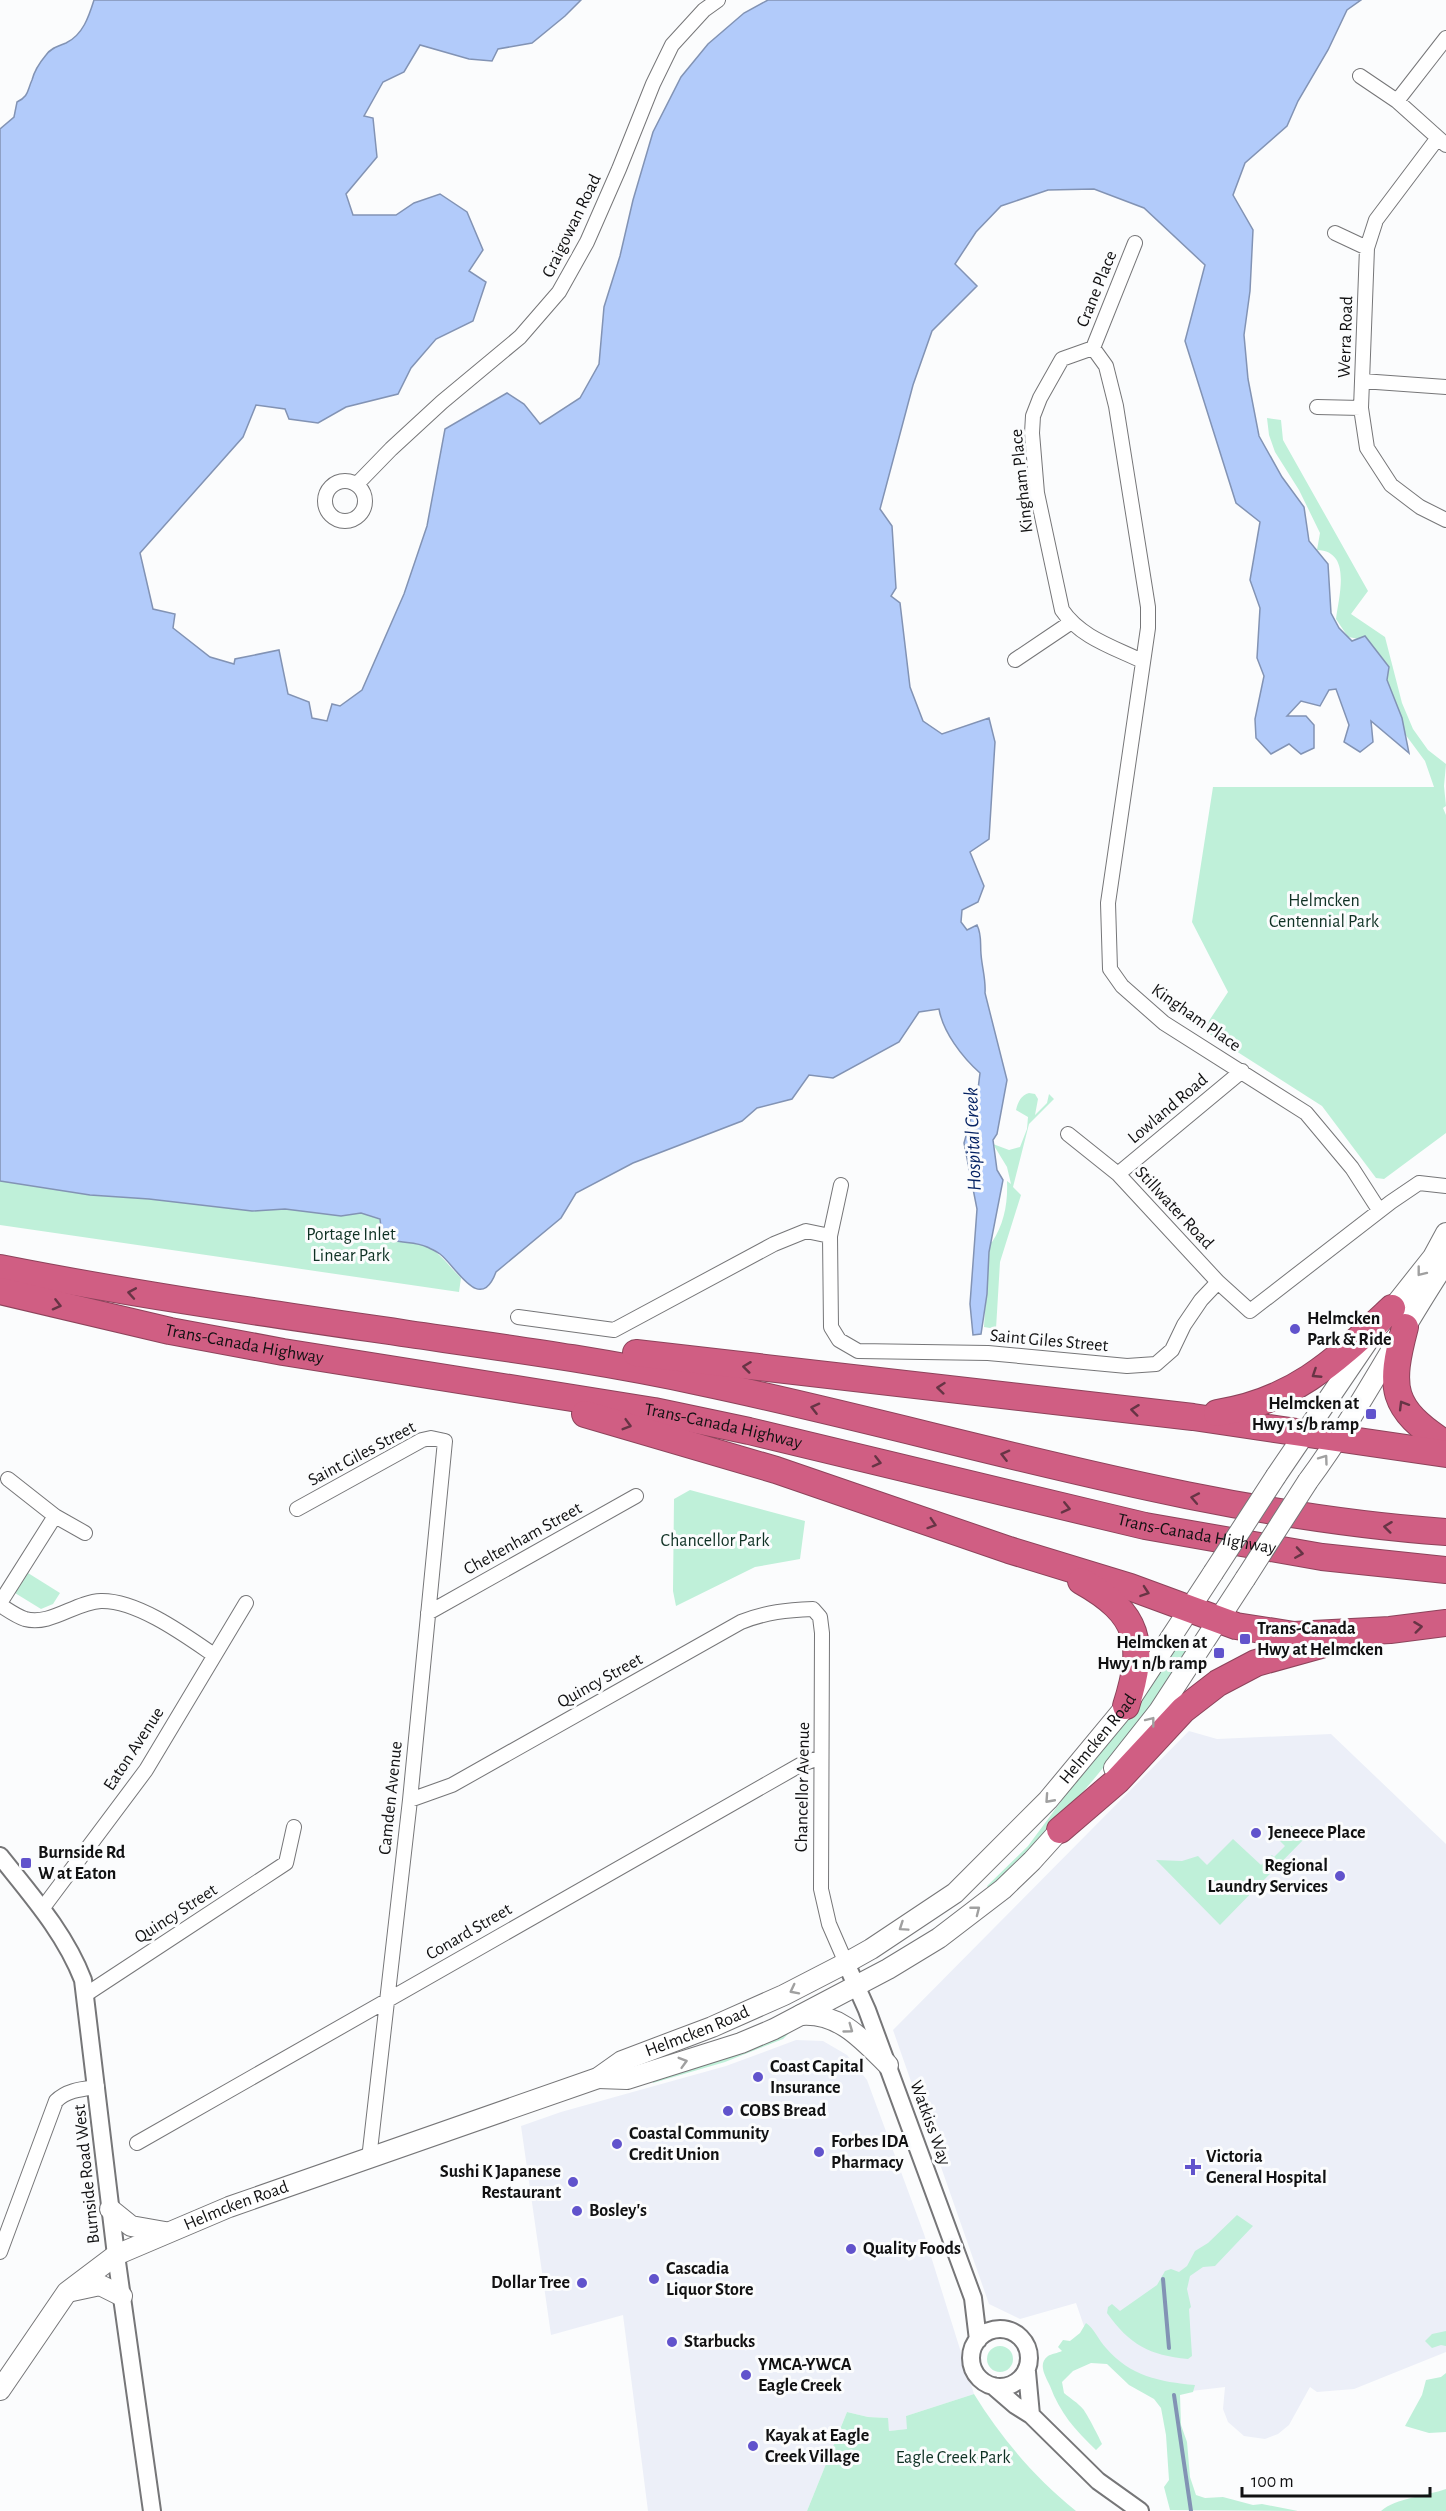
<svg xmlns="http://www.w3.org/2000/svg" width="1446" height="2511" font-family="'Alegreya Sans',sans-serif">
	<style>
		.built { fill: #eceff8 }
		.green { fill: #bff0d9 }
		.water { fill: #b2cbfa; stroke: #8293b4; stroke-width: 1.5 }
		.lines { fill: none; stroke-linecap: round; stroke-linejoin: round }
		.stream { stroke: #8293b4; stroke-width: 4 }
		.minor-casing { stroke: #767678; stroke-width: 16 }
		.tertiary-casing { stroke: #767678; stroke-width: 20 }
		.secondary-casing { stroke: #767678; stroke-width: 22 }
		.motorway-casing { stroke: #8d435b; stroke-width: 28 }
		.minor { stroke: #fff; stroke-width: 14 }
		.tertiary { stroke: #fff; stroke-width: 16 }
		.secondary { stroke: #fff; stroke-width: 20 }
		.motorway { stroke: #d05e83; stroke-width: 26 }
		.secondary-bridge-casing { stroke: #767678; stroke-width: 22; stroke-linecap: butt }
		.secondary-bridge { stroke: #fff; stroke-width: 20 }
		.oneway { stroke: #a0a0a0 }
		.oneway2 { stroke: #673445 }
		.poi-dot { fill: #6153cc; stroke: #fbfcfd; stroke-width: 2 }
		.labels { text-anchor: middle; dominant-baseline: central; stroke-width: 6; stroke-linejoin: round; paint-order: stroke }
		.street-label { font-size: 18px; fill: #111112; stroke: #fbfcfd }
		.park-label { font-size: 18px; fill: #0f3124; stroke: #fbfcfd }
		.poi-label { font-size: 18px; font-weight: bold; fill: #111112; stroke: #fbfcfd; text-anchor: start }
		.water-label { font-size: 20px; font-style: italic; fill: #062364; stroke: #fbfcfd }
	</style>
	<rect width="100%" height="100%" fill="#fbfcfd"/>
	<!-- built -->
	<path class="built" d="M 1189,1731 L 1217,1739 L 1331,1734 L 1446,1844 L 1446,2352 L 1354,2389 L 1317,2392 L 1310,2387 L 1289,2425 L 1278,2434 L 1265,2439 L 1244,2436 L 1228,2422 L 1223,2409 L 1225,2387 L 1191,2391 L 1123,2370 L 1086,2332 L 1076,2303 L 1020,2319 L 989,2304 L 893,2030 Z
		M 796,2040 L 823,2041 L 847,2055 L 867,2080 L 924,2234 L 974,2394 L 906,2416 L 908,2429 L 889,2431 L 887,2418 L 868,2417 L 847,2412 L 807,2511 L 648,2511 L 623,2315 L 551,2335 L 521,2126 L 561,2112 L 726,2066 Z"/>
	<!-- green -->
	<path class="green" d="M 1267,418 L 1281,420 L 1283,440 L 1368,591 L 1351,614 L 1385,637 L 1402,703 L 1413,729 L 1428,750 L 1446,764 L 1444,786 L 1446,806 L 1443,808 L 1446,815 L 1446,1133 L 1384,1179 L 1376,1178 L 1322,1106 L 1203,1030 L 1228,992 L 1192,922 L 1213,787 L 1434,787 L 1425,761 L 1405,734 L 1359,639 L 1348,637 L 1336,619 C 1339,595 1352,551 1317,550 L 1320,533 L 1299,490 L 1275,452 L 1269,435 Z
		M 1029,1093 L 1035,1094 L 1038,1099 L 1035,1115 L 1047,1103 L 1049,1094 L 1054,1099 L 1029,1124 L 1013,1187 L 1021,1195 L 1000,1262 L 996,1329 L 984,1327 L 989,1242 L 992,1242 C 1004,1224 1008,1203 1007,1181 L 1011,1184 L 1007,1167 L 993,1144 L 1009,1150 L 1020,1147 L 1027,1129 L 1028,1117 L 1016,1110 C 1018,1102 1021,1095 1029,1093 Z
		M 0,1181 L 90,1195 L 149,1199 L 252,1211 L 285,1209 L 341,1216 L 361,1213 L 380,1219 L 382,1235 C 395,1245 410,1240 425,1246 C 441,1252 449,1267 461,1278 L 459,1292 L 0,1225 Z
		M 690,1490 L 805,1521 L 800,1559 L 755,1567 L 676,1606 L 673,1591 L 674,1499 Z
		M 28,1573 L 60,1593 L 53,1604 L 41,1609 L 15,1593 Z
		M 1182,1638 L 1192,1645 C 1135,1734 1067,1817 990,1890 L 987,1886 L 1028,1846 Z
		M 1291,1826 L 1305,1838 L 1220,1925 L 1156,1860 L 1182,1861 L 1198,1856 L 1207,1865 L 1233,1839 L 1261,1865 L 1272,1855 L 1274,1857 L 1285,1846 L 1280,1841 L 1282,1839 L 1273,1830 L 1276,1827 L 1285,1837 L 1288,1834 L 1286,1831 Z
		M 790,2032 L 783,2039 L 725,2062 L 653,2083 L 652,2080 L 726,2058 Z
		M 1237,2215 L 1253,2226 L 1215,2266 L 1203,2267 L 1190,2276 L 1187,2289 L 1191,2307 L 1189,2309 L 1192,2356 L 1188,2359 C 1149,2355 1130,2345 1107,2313 L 1108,2307 L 1112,2304 L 1120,2311 L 1157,2285 L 1165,2271 L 1171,2269 L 1179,2272 L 1187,2266 L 1195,2251 L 1208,2243 Z
		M 1086,2323 C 1094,2328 1099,2341 1106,2348 C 1130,2376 1160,2382 1195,2385 L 1193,2392 L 1180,2395 L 1181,2425 L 1187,2442 L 1190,2477 L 1196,2495 L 1205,2498 L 1223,2497 L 1253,2505 L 1262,2504 L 1298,2511 L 1170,2510 L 1164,2487 L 1169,2480 L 1166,2435 L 1161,2408 L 1154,2399 L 1129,2385 L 1107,2364 L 1091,2363 L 1073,2371 L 1062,2382 L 1064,2393 C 1070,2398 1078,2403 1083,2409 C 1086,2412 1100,2439 1102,2444 L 1096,2450 C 1075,2430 1060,2413 1050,2386 C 1046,2377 1037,2364 1048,2356 C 1051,2354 1058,2353 1062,2351 L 1058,2347 L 1063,2340 L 1070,2341 L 1080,2333 Z
		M 1446,2331 L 1446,2346 L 1441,2345 L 1432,2348 L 1425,2341 L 1432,2334 Z
		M987 2359a13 13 0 1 1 26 0a13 13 0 1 1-26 0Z
		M 1446,2373 L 1446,2432 L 1429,2433 L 1405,2426 L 1422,2395 L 1426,2380 L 1441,2377 Z
		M 974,2394 C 1001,2438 1035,2478 1076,2511 L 807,2511 L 847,2412 L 868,2417 L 888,2418 L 889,2431 L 907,2429 L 906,2416 Z
		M 1446,2489 L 1446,2511 L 1381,2511 C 1396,2498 1426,2496 1446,2489 Z"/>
	<!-- water -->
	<path class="water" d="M 94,0 L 581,0 L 565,16 L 532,43 L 498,49 L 492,61 L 469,59 L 420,45 L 404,72 L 383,82 L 364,116 L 373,118 L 377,157 L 346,194 L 353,215 L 396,215 L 414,203 L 440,194 L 467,212 L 483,250 L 469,271 L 486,282 L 473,321 L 436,339 L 411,368 L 398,394 L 346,407 L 318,423 L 289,419 L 285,409 L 256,405 L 243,437 L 140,553 L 153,609 L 175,614 L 173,628 L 210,657 L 234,664 L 235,659 L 279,650 L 288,694 L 309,702 L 312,718 L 327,721 L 332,704 L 340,706 L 362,690 L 404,594 L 427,526 L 445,429 L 507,393 L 524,404 L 540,424 L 580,398 L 599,364 L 604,307 L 620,256 L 633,200 L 653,132 L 681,77 L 708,44 L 744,13 L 768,0 L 1361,0 L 1347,10 L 1328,50 L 1298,101 L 1287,126 L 1245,163 L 1233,195 L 1253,230 L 1250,291 L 1244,335 L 1248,379 L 1259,436 L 1282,477 L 1304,507 L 1309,541 L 1328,564 L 1331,613 L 1339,628 L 1352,641 L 1365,636 L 1389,667 L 1387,680 L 1402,718 L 1409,753 L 1371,721 L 1373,742 L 1360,752 L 1344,742 L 1349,725 L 1336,689 L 1329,690 L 1320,706 L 1301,701 L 1287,716 L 1306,716 L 1314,725 L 1314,748 L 1301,754 L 1289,744 L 1271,754 L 1256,738 L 1255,719 L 1264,676 L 1257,658 L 1260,608 L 1250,580 L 1260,522 L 1236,503 L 1185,341 L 1205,265 L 1144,208 L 1094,189 L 1048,190 L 1001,206 L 976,232 L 955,264 L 977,286 L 932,331 L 913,385 L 880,509 L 892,526 L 896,588 L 891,596 L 900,603 L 910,687 L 923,721 L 942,734 L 989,718 L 995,742 L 989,839 L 970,852 L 984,886 L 978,902 L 962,910 L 961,922 L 967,930 L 977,925 C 982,935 980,943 981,954 C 982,968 986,979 985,993 L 1007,1080 L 997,1134 L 993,1140 L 997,1170 L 1003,1180 L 989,1252 L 987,1294 L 981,1334 L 973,1335 L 970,1304 L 977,1209 L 964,1143 L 977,1097 L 980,1073 C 962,1057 943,1032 939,1009 L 919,1012 L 899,1042 L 833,1078 L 809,1075 L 792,1099 L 757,1108 L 742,1121 L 633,1163 L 576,1193 L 561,1218 L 496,1272 C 480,1315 456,1266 440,1254 C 436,1251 431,1249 427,1247 C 413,1240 396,1245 382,1235 L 380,1219 L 361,1213 L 341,1216 L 285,1209 L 252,1211 L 149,1199 L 90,1195 L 0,1181 L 0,129 L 14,117 L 17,102 C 29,96 27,91 32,80 C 34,72 41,61 46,55 C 52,47 59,46 66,43 C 83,35 89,16 94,0 Z"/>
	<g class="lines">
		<!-- stream -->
		<path class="stream" d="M 1163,2279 L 1169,2348
			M 1174,2395 L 1191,2511"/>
		<!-- minor casing -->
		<g class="minor-casing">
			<path id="minor" d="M 1360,76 L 1397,101 L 1446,145
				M 1397,101 L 1446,38
				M 1437,139 L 1376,220 L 1367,248 L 1361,408 L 1367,448 L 1391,485 L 1420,507 L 1446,520
				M 1335,233 L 1367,248
				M 1093,348 L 1135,243
				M 1362,381 L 1446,387
				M 1317,407 L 1361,408
				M325 501a20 20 0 1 1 40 0a20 20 0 1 1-40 0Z
				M 357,484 L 391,449 L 442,402 L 520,337 L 559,292 L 587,242 L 619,169 L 653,84 L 672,45 L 704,10 L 718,0
				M 1015,660 L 1070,623
				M 1142,661 C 1113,647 1080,637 1062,610 L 1037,493 L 1032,433 L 1033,416 L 1040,398 L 1062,359 L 1093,348 L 1106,366 L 1116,406 L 1148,607 L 1148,628 L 1108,903 L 1110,969 L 1122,986 L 1164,1023 L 1306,1113 L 1352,1168 L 1379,1210
				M 1068,1134 L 1118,1174 L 1218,1282 L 1250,1311 L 1391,1202 L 1419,1183 L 1446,1186
				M 1118,1174 L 1242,1071
				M 841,1185 L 830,1236 L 831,1327 L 839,1340 L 858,1351 L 988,1353 L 1127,1366 L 1156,1364 L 1172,1350 L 1184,1325 L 1201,1300 L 1218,1282
				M 518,1317 L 614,1330 L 774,1244 L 806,1231 L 830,1236
				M 8,1479 L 55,1516 L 85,1533
				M 297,1509 L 422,1440 L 431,1438 L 445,1441 L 410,1800 L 369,2159
				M 0,1603 L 55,1516
				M 0,1605 C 8,1610 16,1616 25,1619 C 51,1626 75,1602 101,1601 C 137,1600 185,1635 214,1655
				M 428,1613 L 636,1496
				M 410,1800 L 452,1785 L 741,1622 C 766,1612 787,1610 813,1609 L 820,1617 L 822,1633 L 821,1889 L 829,1924 L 846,1963
				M 42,1909 L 146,1770 L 246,1603
				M 85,1995 L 286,1863 L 294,1827
				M 137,2143 L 800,1765 L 821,1757
				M 0,2252 L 56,2101 C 67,2090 82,2089 97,2087"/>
		</g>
		<!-- tertiary casing -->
		<g class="tertiary-casing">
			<path id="tertiary" d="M 0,1856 C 31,1895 65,1933 83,1980 L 116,2255 L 152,2511
				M 846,1963 L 867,2010 L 973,2298 L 978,2340
				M971 2358a29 29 0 1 1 58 0a29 29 0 1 1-58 0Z
				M 1027,2372 L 1031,2415
				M 993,2386 L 1015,2405 L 1031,2415 L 1098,2481 L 1140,2511"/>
		</g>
		<!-- secondary casing -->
		<g class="secondary-casing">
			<g id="secondary">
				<path d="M 1276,1476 L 1376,1329 L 1433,1257 L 1446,1233"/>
				<path d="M 1308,1481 C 1359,1412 1398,1334 1446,1262"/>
				<path d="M 1114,1768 L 1159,1711 L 1245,1579"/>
				<path d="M 801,2015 C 839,2012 863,2040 888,2065"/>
				<path d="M 598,2078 L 627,2079 L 741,2043 L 774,2029 L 888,1969 L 939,1938 L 1003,1889 L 1032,1861 L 1069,1820"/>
				<path d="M 110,2209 L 131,2226 L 165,2232"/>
				<path d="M 72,2291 L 100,2285 L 122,2296"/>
				<path id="s1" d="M 0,2390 L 67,2292 L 116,2255 L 229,2207 L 598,2078 L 622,2061 L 712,2027 L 784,1995 L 846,1963 L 871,1949 L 955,1893 L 1048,1800 L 1126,1706 L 1213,1573"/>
			</g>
		</g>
		<!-- motorway casing -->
		<g class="motorway-casing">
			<g id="motorway">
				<path d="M 0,1268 C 136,1295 272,1314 409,1334 C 506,1348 604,1361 700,1382 C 949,1434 1191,1514 1446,1532"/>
				<path id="s2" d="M 0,1291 L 170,1331 L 283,1352 L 654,1411 L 749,1431 L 1145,1526 L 1322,1557 L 1446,1570"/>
				<path d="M 1405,1327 C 1389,1388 1390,1408 1446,1444"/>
				<path d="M 636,1353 L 1193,1417 L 1446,1454"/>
				<path d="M 1217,1413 C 1295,1401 1336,1360 1392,1308"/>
				<path d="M 585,1414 L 776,1470 L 1009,1550 L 1130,1587 L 1236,1626 L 1294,1635 L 1390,1630 L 1446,1623"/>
				<path d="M 1081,1581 C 1140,1614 1146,1643 1126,1706"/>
				<path d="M 1060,1830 L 1117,1781 L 1183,1710 L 1218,1683 L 1256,1663 L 1321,1645"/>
			</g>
		</g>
		<!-- minor -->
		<use href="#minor" class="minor"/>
		<!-- tertiary -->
		<use href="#tertiary" class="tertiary"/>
		<!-- secondary -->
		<use href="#secondary" class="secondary"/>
		<!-- motorway -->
		<use href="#motorway" class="motorway"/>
		<!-- secondary-bridge casing -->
		<g class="secondary-bridge-casing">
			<path id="secondary-bridge" d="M 1213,1573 L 1276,1476
				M 1245,1579 L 1308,1481"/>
		</g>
		<!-- secondary-bridge -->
		<use href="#secondary-bridge" class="secondary-bridge"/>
	</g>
	<!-- one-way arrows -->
	<defs><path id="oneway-chevron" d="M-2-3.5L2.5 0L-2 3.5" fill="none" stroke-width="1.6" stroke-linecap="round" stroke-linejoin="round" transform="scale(1.5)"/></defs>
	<g class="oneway">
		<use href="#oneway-chevron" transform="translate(1421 1272) rotate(128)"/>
		<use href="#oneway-chevron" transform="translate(1324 1459) rotate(-54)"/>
		<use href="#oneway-chevron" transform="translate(1151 1721) rotate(-52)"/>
		<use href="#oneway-chevron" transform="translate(1049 1799) rotate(132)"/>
		<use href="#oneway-chevron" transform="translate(976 1910) rotate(-38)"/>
		<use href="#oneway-chevron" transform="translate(903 1927) rotate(146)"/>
		<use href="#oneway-chevron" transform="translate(794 1990) rotate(153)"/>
		<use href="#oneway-chevron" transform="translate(849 2029) rotate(36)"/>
		<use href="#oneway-chevron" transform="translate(683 2062) rotate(-16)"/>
	</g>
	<g class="oneway2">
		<use href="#oneway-chevron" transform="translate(132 1293) rotate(-170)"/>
		<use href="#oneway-chevron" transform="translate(57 1305) rotate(14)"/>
		<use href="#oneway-chevron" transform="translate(747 1367) rotate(-173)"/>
		<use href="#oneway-chevron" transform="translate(1316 1374) rotate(147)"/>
		<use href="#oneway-chevron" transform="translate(941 1388) rotate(-174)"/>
		<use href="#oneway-chevron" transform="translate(1403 1405) rotate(-121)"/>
		<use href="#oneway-chevron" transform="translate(815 1408) rotate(-166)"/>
		<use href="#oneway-chevron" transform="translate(1135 1410) rotate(-173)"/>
		<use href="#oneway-chevron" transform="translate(627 1425) rotate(16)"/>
		<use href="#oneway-chevron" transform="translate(1005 1455) rotate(-166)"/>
		<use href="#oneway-chevron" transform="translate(877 1462) rotate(14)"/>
		<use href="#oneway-chevron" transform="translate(1195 1498) rotate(-169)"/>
		<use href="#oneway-chevron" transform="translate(1066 1508) rotate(13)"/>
		<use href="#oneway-chevron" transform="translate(932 1524) rotate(18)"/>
		<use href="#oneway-chevron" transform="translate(1388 1527) rotate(-173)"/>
		<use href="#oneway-chevron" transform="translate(1299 1553) rotate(9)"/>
		<use href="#oneway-chevron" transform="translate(1145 1592) rotate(19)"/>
		<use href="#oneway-chevron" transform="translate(1418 1627) rotate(-7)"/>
	</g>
	<!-- markers -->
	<g class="poi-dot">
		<circle cx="1295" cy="1329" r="6"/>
		<rect x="1365" y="1408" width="12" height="12" rx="3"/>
		<rect x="1239" y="1633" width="12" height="12" rx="3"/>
		<rect x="1213" y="1647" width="12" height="12" rx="3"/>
		<circle cx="1256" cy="1833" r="6"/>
		<rect x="20" y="1857" width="12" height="12" rx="3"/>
		<circle cx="1340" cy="1876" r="6"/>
		<circle cx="758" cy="2077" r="6"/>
		<circle cx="728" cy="2111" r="6"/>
		<circle cx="617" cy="2144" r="6"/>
		<circle cx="819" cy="2152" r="6"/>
		<path d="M1190 2158h6v6h6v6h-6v6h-6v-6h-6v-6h6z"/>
		<circle cx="573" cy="2182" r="6"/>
		<circle cx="577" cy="2211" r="6"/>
		<circle cx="851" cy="2249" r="6"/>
		<circle cx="654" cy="2279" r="6"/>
		<circle cx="582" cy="2283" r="6"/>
		<circle cx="672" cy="2342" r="6"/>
		<circle cx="746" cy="2375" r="6"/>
		<circle cx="753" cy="2446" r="6"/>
	</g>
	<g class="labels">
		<!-- street labels -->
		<g class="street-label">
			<text transform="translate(572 226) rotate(-64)">Craigowan Road</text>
			<text transform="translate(1097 289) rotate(-68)">Crane Place</text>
			<text transform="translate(1346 337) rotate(-88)">Werra Road</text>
			<text transform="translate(1022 481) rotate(-96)">Kingham Place</text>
			<text transform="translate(1196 1018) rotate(35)">Kingham Place</text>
			<text transform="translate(1168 1109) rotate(-40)">Lowland Road</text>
			<text transform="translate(1174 1208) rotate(47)">Stillwater Road</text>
			<text transform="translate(1049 1341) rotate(5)">Saint Giles Street</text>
			<text stroke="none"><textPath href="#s2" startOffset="250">Trans-Canada Highway</textPath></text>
			<text stroke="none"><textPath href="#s2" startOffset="736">Trans-Canada Highway</textPath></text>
			<text transform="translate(362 1454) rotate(-28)">Saint Giles Street</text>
			<text stroke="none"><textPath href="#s2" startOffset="1222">Trans-Canada Highway</textPath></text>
			<text transform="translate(523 1539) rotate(-29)">Cheltenham Street</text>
			<text transform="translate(600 1681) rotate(-29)">Quincy Street</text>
			<text stroke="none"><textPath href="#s1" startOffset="1308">Helmcken Road</textPath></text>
			<text transform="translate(134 1749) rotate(-57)">Eaton Avenue</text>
			<text transform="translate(803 1787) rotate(-89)">Chancellor Avenue</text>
			<text transform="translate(391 1798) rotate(-84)">Camden Avenue</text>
			<text transform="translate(176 1914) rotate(-33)">Quincy Street</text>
			<text transform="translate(469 1932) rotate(-30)">Conard Street</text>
			<text stroke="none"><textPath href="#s1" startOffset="804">Helmcken Road</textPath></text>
			<text transform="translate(930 2123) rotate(70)">Watkiss Way</text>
			<text transform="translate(87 2174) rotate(-96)">Burnside Road West</text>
			<text stroke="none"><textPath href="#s1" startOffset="310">Helmcken Road</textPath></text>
		</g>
		<!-- park labels -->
		<g class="park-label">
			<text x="1324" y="901">Helmcken<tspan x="1324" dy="21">Centennial Park</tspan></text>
			<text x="351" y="1235">Portage Inlet<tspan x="351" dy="21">Linear Park</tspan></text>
			<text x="715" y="1541">Chancellor Park</text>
			<text x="953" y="2458">Eagle Creek Park</text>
		</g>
		<!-- poi labels -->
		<g class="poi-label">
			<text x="1307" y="1319">Helmcken<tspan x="1307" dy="21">Park &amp; Ride</tspan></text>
			<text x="1359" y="1404" text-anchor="end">Helmcken at<tspan x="1359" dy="21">Hwy 1 s/b ramp</tspan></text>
			<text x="1257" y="1629">Trans-Canada<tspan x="1257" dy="21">Hwy at Helmcken</tspan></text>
			<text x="1207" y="1643" text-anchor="end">Helmcken at<tspan x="1207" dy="21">Hwy 1 n/b ramp</tspan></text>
			<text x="1268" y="1833">Jeneece Place</text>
			<text x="38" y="1853">Burnside Rd<tspan x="38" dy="21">W at Eaton</tspan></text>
			<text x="1328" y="1866" text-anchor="end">Regional<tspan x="1328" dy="21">Laundry Services</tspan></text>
			<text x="770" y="2067">Coast Capital<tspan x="770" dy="21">Insurance</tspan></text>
			<text x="740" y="2111">COBS Bread</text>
			<text x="629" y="2134">Coastal Community<tspan x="629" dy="21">Credit Union</tspan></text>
			<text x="831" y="2142">Forbes IDA<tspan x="831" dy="21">Pharmacy</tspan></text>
			<text x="1206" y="2157">Victoria<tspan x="1206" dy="21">General Hospital</tspan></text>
			<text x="561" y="2172" text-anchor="end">Sushi K Japanese<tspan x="561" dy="21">Restaurant</tspan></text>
			<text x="589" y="2211">Bosley's</text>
			<text x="863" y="2249">Quality Foods</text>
			<text x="666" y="2269">Cascadia<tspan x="666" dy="21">Liquor Store</tspan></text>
			<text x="570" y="2283" text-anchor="end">Dollar Tree</text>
			<text x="684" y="2342">Starbucks</text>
			<text x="758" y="2365">YMCA-YWCA<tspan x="758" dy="21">Eagle Creek</tspan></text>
			<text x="765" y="2436">Kayak at Eagle<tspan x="765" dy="21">Creek Village</tspan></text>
		</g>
		<!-- water labels -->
		<g class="water-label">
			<text transform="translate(973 1139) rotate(-92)">Hospital Creek</text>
		</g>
	</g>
	<!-- scale -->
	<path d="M1242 2487v9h188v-9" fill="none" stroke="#111112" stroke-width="3"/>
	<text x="1251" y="2487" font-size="18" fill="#111112" stroke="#fbfcfd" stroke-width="4.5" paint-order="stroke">100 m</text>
</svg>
